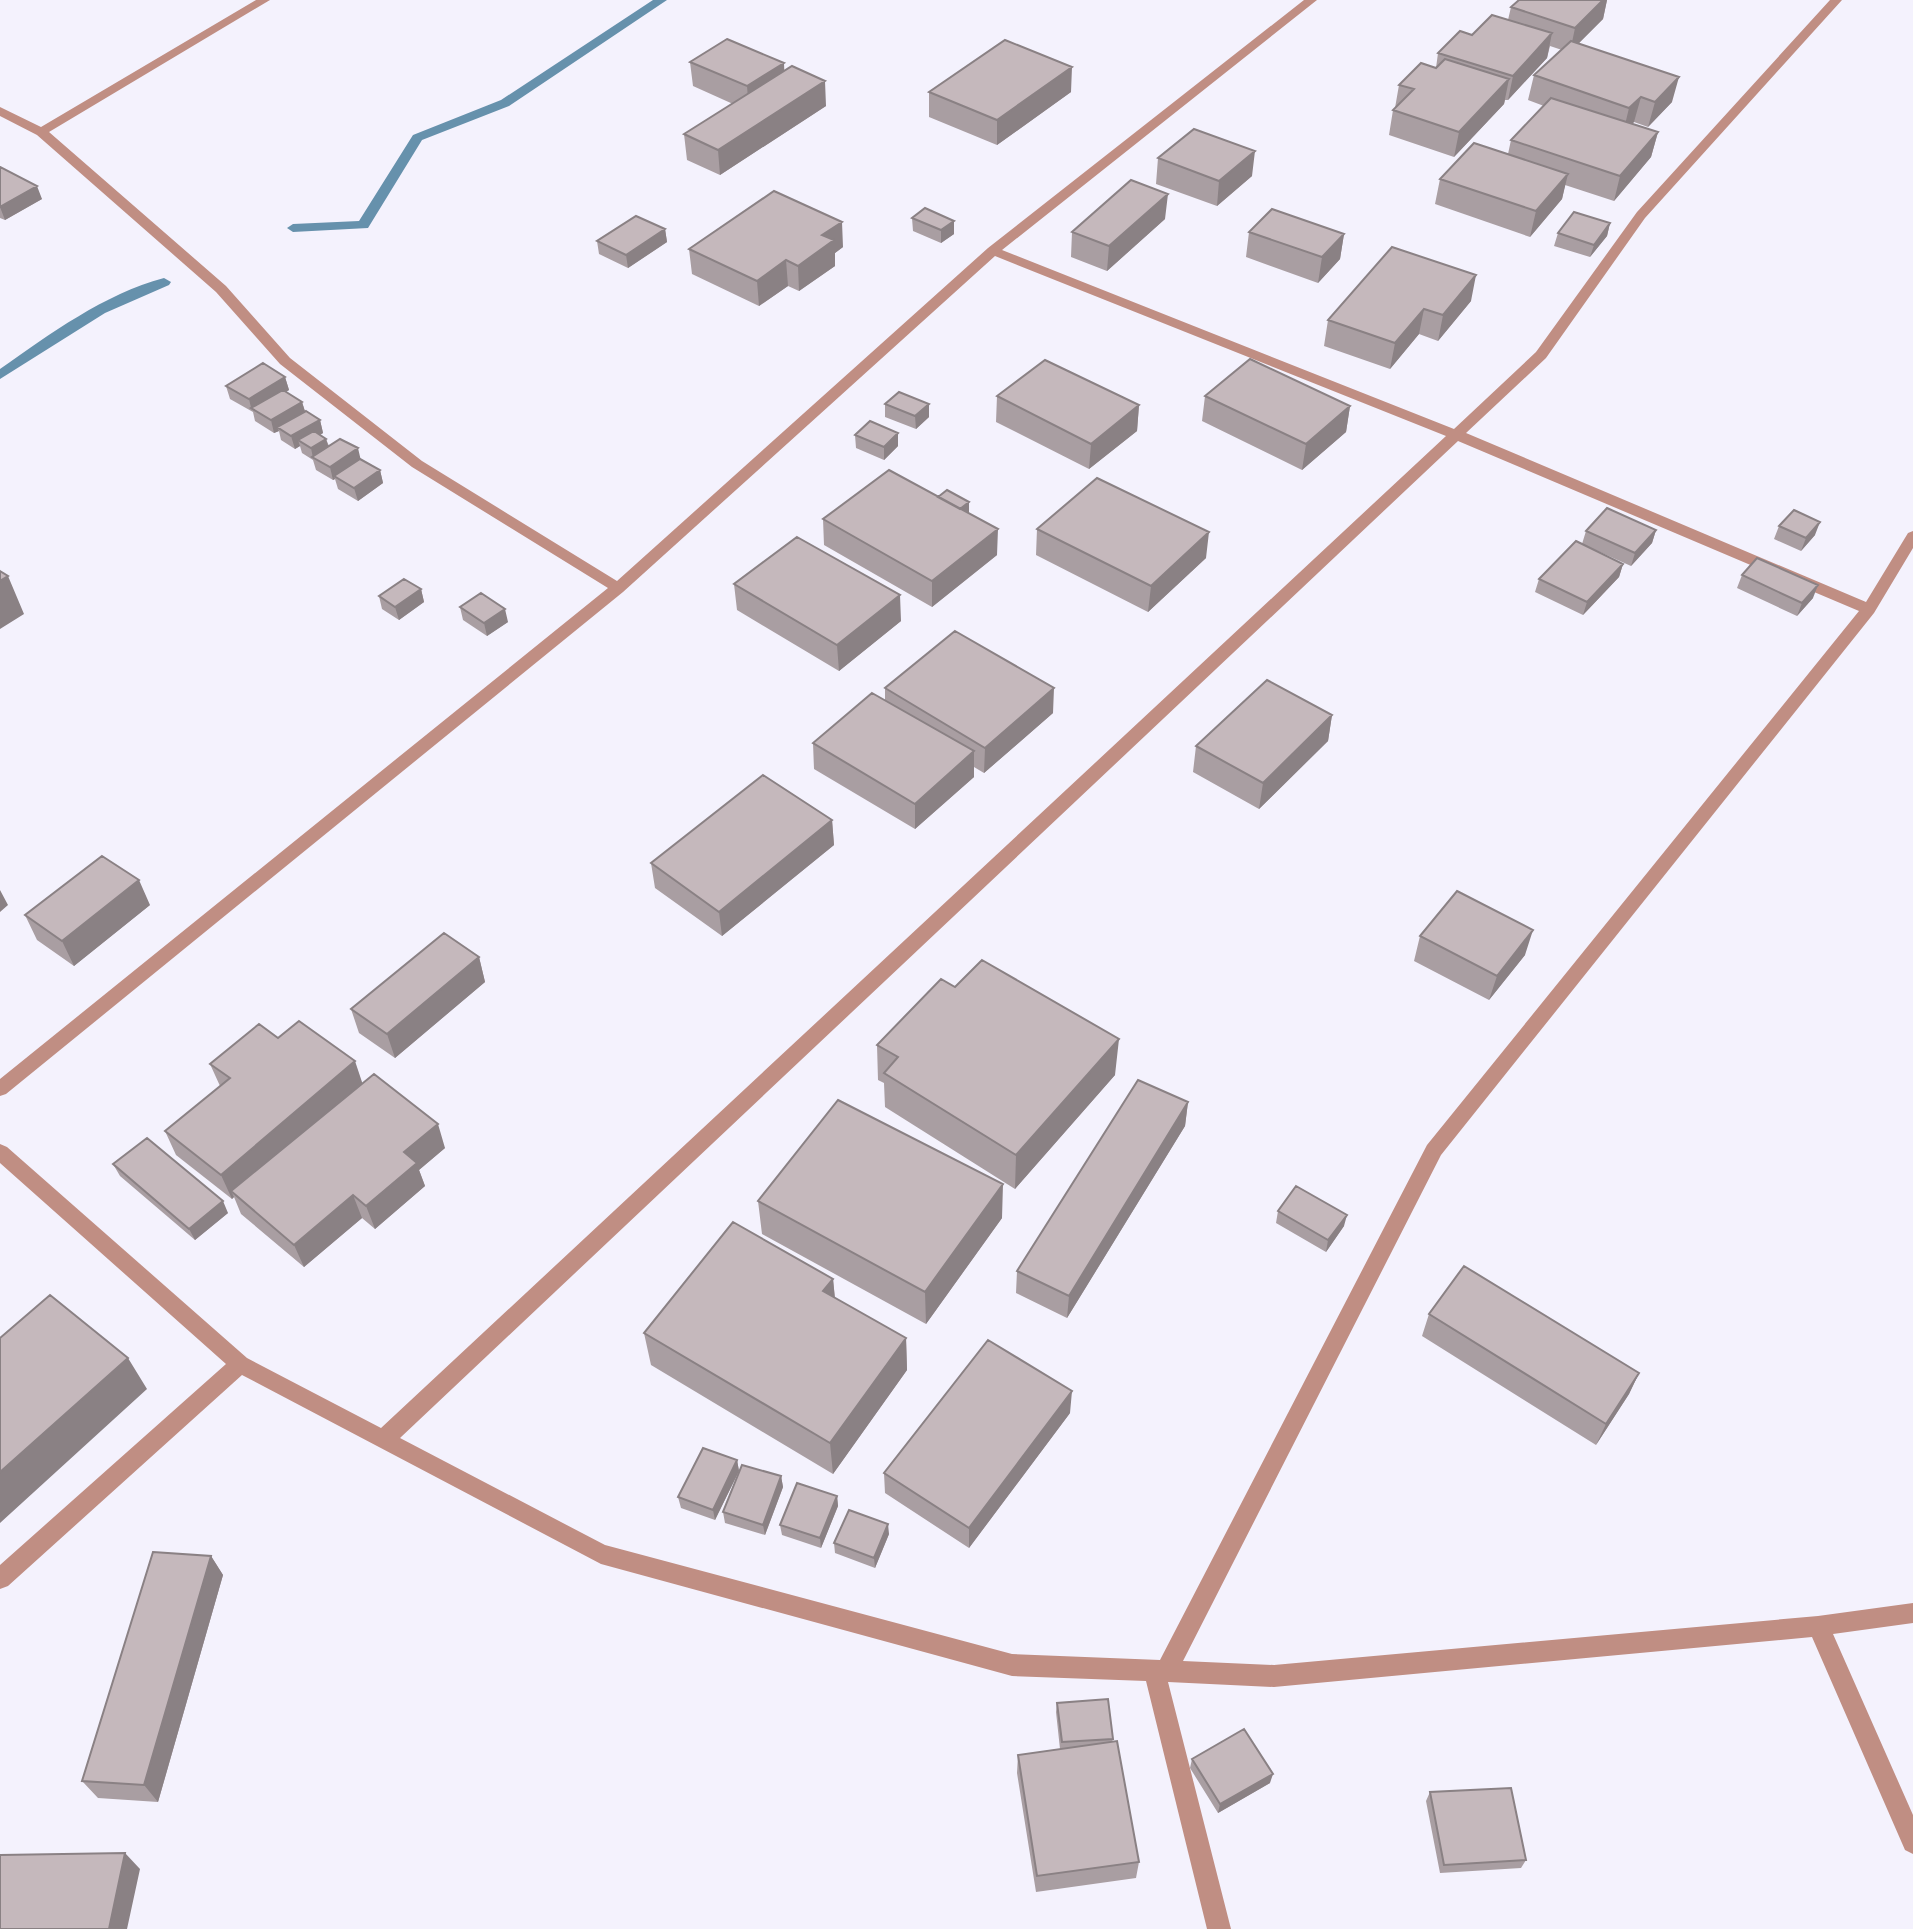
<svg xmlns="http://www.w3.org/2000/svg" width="1913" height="1929" font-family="Inter,sans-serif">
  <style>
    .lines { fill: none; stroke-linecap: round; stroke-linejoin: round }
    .stream { fill: #6691ac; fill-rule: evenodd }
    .minor { fill: #c08e83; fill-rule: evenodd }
    .wall { fill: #a99ea2 }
    .shaded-wall { fill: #8a8184 }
    .building { fill: #c5b8bc; stroke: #8a8184; stroke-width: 2 }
  </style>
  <rect width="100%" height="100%" fill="#f4f2fd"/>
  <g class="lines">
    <path class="stream" d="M653,0H667L509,106L422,140L368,228L293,232L287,228L293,224L359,221L413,135L501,100Z
      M164,278L171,282L169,285L105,313L0,379V369C50,334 104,294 164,278Z"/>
    <path class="minor" d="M256,0H270L49,132L226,286L290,358L422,461L617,581L988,248L1304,0H1317L1002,250L1454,429L1536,352L1637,212L1830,0H1842L1645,218L1546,358L1466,433L1866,602L1908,533L1913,531V548L1874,613L1441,1155L1183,1661L1274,1665L1818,1616L1913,1603V1623L1833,1634L1913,1815V1854L1905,1850L1812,1637L1274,1687L1168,1682L1231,1929H1207L1146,1681L1012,1676L601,1564L242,1375L8,1586L0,1589V1565L226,1364L0,1163V1144L7,1147L247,1358L381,1428L1446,436L995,256L623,592L6,1094L0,1096V1079L608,588L412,467L280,364L216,292L37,135L0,116V107L41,127ZM1458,441L1859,611L1427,1145L1160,1660L1012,1654L605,1545L400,1438Z"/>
  </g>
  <path class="wall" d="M1519,0H1607L1603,19L1578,44L1672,102L1648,127L1634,122L1632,124L1658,132L1651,157L1614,201L1565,185L1562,199L1530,237L1435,204L1440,179L1508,154L1511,140L1544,106L1528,100L1534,75L1562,50L1550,46L1547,58L1508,100H1505L1504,104L1454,157L1389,135L1393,110L1395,108L1399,85L1436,68L1438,53L1508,20L1511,7Z
    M690,62L784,63V71L826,106L720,175L687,160L684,134L733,104L693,86Z
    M929,92H1071L997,145L929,117Z
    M1158,158L1252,176L1217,206L1156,184Z
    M0,167L42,199L5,220L0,218Z
    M912,218L954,234L941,243L913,231Z
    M1165,219L1107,271L1071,257L1072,232Z
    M1610,223L1607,236L1590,257L1554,246L1558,233Z
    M665,229L667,242L628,268L599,254L597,241Z
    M1249,232L1344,234L1340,259L1318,283L1246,257Z
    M843,247L835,253V266L799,291L788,286L759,306L692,274L689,249Z
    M1471,301L1438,341L1419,334L1390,369L1324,346L1328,320Z
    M285,377L289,390L286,392L302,402L305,411L320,420L323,433L320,435L326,439L329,446L361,459L380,470L383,483L358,501L338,489L335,479L333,480L316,470L313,460L302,453L300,446L295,449L281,440L279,431L274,433L255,421L253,412L230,399L226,386Z
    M997,396L1139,405L1137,431L1089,469L996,422Z
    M1205,396L1350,406L1346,432L1302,470L1202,421Z
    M885,404L929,417L916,429L885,417Z
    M855,435L898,446L884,460L856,448Z
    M823,519L997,555L932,607L824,545Z
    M1779,526L1815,535L1801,551L1774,539Z
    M1037,529L1206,558L1148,612L1036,555Z
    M1656,530L1652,543L1631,566L1582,544L1586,531Z
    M1623,564L1619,577L1583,615L1535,592L1539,579Z
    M1742,575L1813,598L1797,616L1737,588Z
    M734,584L901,621L839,671L737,610Z
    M421,589L424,602L399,620L382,609L379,596Z
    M460,607L508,622L487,636L463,620Z
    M885,688L1053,713L984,773L974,767V777L915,829L814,769L813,743L885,701Z
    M1332,715L1328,741L1259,809L1193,772L1196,746Z
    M832,820L834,845L722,936L655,888L651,863Z
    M150,905L74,966L37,940L25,915Z
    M1420,936L1525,955L1489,1000L1414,961Z
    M479,957L485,982L395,1058L359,1033L351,1009Z
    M955,987L1115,1075L1015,1189L885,1107L884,1083L878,1080L877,1045Z
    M278,1038L362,1084L445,1148L419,1170L425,1186L375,1229L362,1218L304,1267L241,1214L234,1197L232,1199L176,1155L165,1131L220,1086L210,1064Z
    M1188,1102L1185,1126L1067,1318L1016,1293L1017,1271Z
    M113,1164L228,1213L195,1240L120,1176Z
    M758,1201L1002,1218L926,1324L762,1234Z
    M1278,1211L1344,1226L1326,1252L1276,1223Z
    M833,1279L835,1298L906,1338L907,1370L833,1474L651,1365L644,1333Z
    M1429,1314L1639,1373L1629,1394L1596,1445L1422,1336Z
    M1070,1413L969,1548L885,1493L884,1473Z
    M737,1460L739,1471L715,1520L681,1508L678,1497Z
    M781,1476L783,1487L765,1535L725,1523L723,1512Z
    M837,1496L838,1506L821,1548L782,1535L780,1525Z
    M889,1534L875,1568L835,1553L834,1543Z
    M211,1556L223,1575L158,1802L98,1798L82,1781Z
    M1057,1703L1113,1739L1112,1742L1139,1862L1136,1878L1036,1892L1017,1773L1018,1755L1060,1749L1056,1712Z
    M1192,1759L1270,1783L1218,1813L1190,1768Z
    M1430,1792L1526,1860L1521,1868L1440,1873L1426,1801Z"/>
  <path class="shaded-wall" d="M1603,0H1607L1603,19L1570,52L1575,28Z
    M1552,33L1547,58L1508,100L1513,76Z
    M784,63L785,88L749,111L747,86Z
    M1072,67L1071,92L997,145V120Z
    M1679,77L1672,102L1648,127L1655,102Z
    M1509,79L1504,104L1454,157L1459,132Z
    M825,81L826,106L720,175L718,150Z
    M1641,97L1634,122L1623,133L1629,108Z
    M1658,132L1651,157L1614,201L1620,176Z
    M1255,151L1252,176L1217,206L1219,181Z
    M1568,174L1562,199L1530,237L1536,211Z
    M37,186L42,199L5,220L0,207Z
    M1168,194L1165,219L1107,271L1109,246Z
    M954,221V234L941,243V230Z
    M842,222L843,247L835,253V266L799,291L798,266L822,235Z
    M1610,223L1607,236L1590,257L1594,245Z
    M665,229L667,242L628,268L626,255Z
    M1344,234L1340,259L1318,283L1322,257Z
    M786,260L788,286L759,306L757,281Z
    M1476,275L1471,301L1438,341L1443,315Z
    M1424,309L1419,334L1390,369L1395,343Z
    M285,377L289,390L255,410L251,408L252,412L249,399Z
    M302,402L306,415L277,427L279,431L274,433L271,420Z
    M929,404V417L916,429L915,416Z
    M1139,405L1137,431L1089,469L1091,444Z
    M1350,406L1346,432L1302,470L1306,444Z
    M320,420L323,433L304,444L298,440L300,446L295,449L291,436Z
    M898,433V446L884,460V447Z
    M326,439L330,452L313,458L311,448Z
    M358,448L361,461L334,476L335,479L333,480L330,467Z
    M380,470L383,483L358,501L354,488Z
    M969,502V515L956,511Z
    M1820,522L1815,535L1801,551L1806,538Z
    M998,529L997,555L932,607V581Z
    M1656,530L1652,543L1631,566L1635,553Z
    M1209,532L1206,558L1148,612L1151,586Z
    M1623,564L1619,577L1583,615L1587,602Z
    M8,576L24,614L0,629V581Z
    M1818,585L1813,598L1797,616L1802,603Z
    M421,589L424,602L399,620L395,607Z
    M900,595L901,621L839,671L837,645Z
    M505,609L508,622L487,636L484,623Z
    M1054,688L1053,713L984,773L985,748Z
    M1332,715L1328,741L1259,809L1263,783Z
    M974,751V777L915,829V804Z
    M832,820L834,845L722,936L719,912Z
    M139,880L150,905L74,966L62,941Z
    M0,890L8,905L0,912Z
    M1533,930L1525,955L1489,1000L1497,976Z
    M479,957L485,982L395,1058L387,1034Z
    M1119,1039L1115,1075L1015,1189L1016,1155Z
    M355,1061L363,1085L231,1191L234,1197L232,1199L221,1175Z
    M1188,1102L1185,1126L1067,1318L1069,1296Z
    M438,1124L445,1148L419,1170L425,1186L375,1229L366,1206L404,1152Z
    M1003,1184L1002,1218L926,1324L925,1292Z
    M353,1195L362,1218L304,1267L294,1245Z
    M223,1201L228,1213L195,1240L189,1229Z
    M1347,1215L1344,1226L1326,1252L1328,1240Z
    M833,1279L836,1311L823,1291Z
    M906,1338L907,1370L833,1474L830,1443Z
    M128,1358L147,1389L0,1523V1472Z
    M1639,1373L1629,1394L1596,1445L1606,1424Z
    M1072,1391L1070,1413L969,1548V1528Z
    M737,1460L739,1471L715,1520L713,1510Z
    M781,1476L783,1487L765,1535L763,1525Z
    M837,1496L838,1506L821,1548L820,1538Z
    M888,1524L889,1534L875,1568L874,1558Z
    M211,1556L223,1575L158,1802L144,1785Z
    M1273,1774L1270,1783L1218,1813L1220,1804Z
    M125,1853L140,1869L127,1929H109Z"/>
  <path class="building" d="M1519,0H1603L1575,28L1511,7Z
    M1492,15L1552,33L1513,76L1438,53L1460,31L1472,35Z
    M727,39L784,63L747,86L690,62Z
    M1005,40L1072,67L997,120L929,92Z
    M1571,41L1679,77L1655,102L1641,97L1629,108L1534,75Z
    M1445,59L1509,79L1459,132L1393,110L1414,89L1399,85L1421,63L1436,68Z
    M792,66L825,81L718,150L684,134Z
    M1551,98L1658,132L1620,176L1511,140Z
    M1194,129L1255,151L1219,181L1158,158Z
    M1474,143L1568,174L1536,211L1440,179Z
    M0,167L37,186L0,207Z
    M1131,180L1168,194L1109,246L1072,232Z
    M774,191L842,222L822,235L834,240L798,266L786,260L757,281L689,249Z
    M925,208L954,221L941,230L912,218Z
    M1272,209L1344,234L1322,257L1249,232Z
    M1574,212L1610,223L1594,245L1558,233Z
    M636,216L665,229L626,255L597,241Z
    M1392,247L1476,275L1443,315L1424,309L1395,343L1328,320Z
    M1250,359L1350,406L1306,444L1205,396Z
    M1045,360L1139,405L1091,444L997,396Z
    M263,363L285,377L249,399L226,386Z
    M283,390L302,402L271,420L251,408Z
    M899,392L929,404L915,416L885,404Z
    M306,411L320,420L291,436L277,427Z
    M870,421L898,433L884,447L855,435Z
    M314,431L326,439L311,448L298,440Z
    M340,439L358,448L330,467L312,457Z
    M360,459L380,470L354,488L334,476Z
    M889,470L998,529L932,581L823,519Z
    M1097,478L1209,532L1151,586L1037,529Z
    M947,490L969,502L960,509L938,497Z
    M1607,508L1656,530L1635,553L1586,531Z
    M1794,510L1820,522L1806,538L1779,526Z
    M797,537L900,595L837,645L734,584Z
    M1576,541L1623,564L1587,602L1539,579Z
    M1757,558L1818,585L1802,603L1742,575Z
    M0,571L8,576L0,581Z
    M404,579L421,589L395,607L379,596Z
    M481,593L505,609L484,623L460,607Z
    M955,631L1054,688L985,748L885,688Z
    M1267,680L1332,715L1263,783L1196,746Z
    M872,693L974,751L915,804L813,743Z
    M763,775L832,820L719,912L651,863Z
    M102,856L139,880L62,941L25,915Z
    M1457,891L1533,930L1497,976L1420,936Z
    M444,933L479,957L387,1034L351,1009Z
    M982,960L1119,1039L1016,1155L884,1073L898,1057L877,1045L941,979L955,987Z
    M299,1021L355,1061L221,1175L165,1131L230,1078L210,1064L259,1024L278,1038Z
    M374,1074L438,1124L404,1152L417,1163L366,1206L353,1195L294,1245L231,1191Z
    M1138,1080L1188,1102L1069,1296L1017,1271Z
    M838,1100L1003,1184L925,1292L758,1201Z
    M147,1138L223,1201L189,1229L113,1164Z
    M1296,1186L1347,1215L1328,1240L1278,1211Z
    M733,1222L833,1279L823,1291L906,1338L830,1443L644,1333Z
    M1464,1266L1639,1373L1606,1424L1429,1314Z
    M50,1295L128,1358L0,1472V1338Z
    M988,1340L1072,1391L969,1528L884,1473Z
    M703,1448L737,1460L713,1510L678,1497Z
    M742,1465L781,1476L763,1525L723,1512Z
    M797,1483L837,1496L820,1538L780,1525Z
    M849,1510L888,1524L874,1558L834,1543Z
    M153,1552L211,1556L144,1785L82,1781Z
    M1108,1699L1113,1739L1062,1742L1057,1703Z
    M1244,1729L1273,1774L1220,1804L1192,1759Z
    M1117,1741L1139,1862L1037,1876L1018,1755Z
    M1511,1788L1526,1860L1444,1865L1430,1792Z
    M125,1853L109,1929H0V1855Z"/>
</svg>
